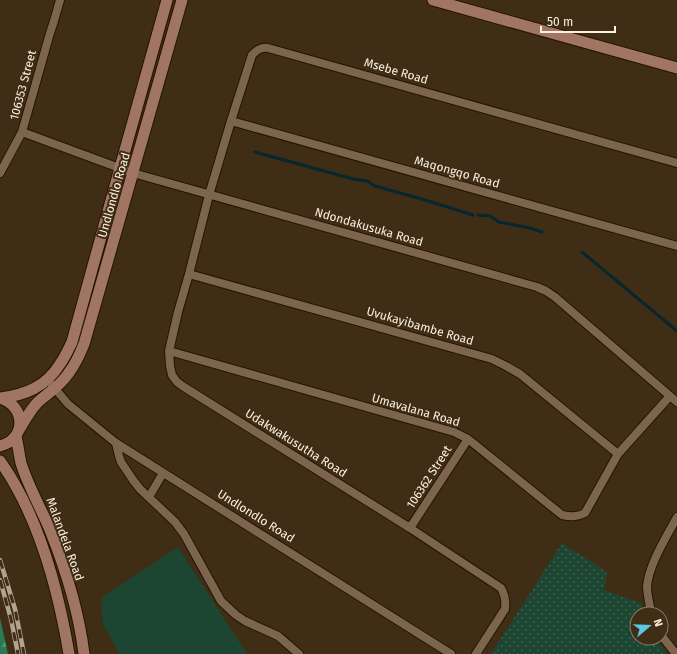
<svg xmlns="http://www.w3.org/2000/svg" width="677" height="654" font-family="'Fira Sans',sans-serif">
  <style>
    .grass { fill: url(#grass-dots) }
    .forest { fill: url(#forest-firs) }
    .park { fill: #1c4631 }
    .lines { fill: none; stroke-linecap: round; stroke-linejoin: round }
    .stream { stroke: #07262f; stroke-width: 3 }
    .street-casing { stroke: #261400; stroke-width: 10 }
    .secondary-casing { stroke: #261400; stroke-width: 13 }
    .street { stroke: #7b654c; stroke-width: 8 }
    .secondary { stroke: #a17564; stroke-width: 11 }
    .rail-casing { stroke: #b2a391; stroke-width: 4.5 }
    .rail { stroke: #402d15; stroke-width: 3; stroke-dasharray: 9; stroke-linecap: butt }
    .labels { text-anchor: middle; stroke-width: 4; stroke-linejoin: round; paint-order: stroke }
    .street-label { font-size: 12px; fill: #fdf0e2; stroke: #402d15 }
  </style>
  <defs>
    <pattern id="grass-dots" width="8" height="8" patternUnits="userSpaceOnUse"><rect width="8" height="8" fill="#1c4631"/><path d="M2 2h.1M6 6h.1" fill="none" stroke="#3e614f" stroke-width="1.8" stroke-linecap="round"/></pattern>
    <pattern id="forest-firs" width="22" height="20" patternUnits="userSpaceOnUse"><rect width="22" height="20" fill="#2a7953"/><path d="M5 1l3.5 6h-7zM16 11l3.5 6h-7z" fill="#549374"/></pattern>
  </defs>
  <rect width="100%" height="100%" fill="#402d15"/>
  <path class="grass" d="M562,543L607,572L604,590L641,603L644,614H637V638H655L667,654H491Z"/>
  <path class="forest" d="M0,618L8,654H0Z"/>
  <path class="park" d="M178,547L247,654H120L103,625L101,598Z"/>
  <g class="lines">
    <path class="stream" d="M255,152L353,179L367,181L375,186L425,200L473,215
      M478,215L490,216L499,222L530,228L542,232
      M582,252L677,331"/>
    <defs>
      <path id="street" d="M231,121L677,246
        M22,132L133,173L537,287L546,291L555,297L677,402
        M0,173L22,132L50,33L54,21L60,0
        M189,274L492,359L506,366L520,374L618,454
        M169,351L454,432L468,439L562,515C571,517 577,517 585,513L618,454L670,396
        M52,385L68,404L116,443L451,654
        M116,443L119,456L121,462L133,480L140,489L175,522L184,534L221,601L236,615L245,621L278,636L299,654
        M149,497L163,473
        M410,528L468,439
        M651,614C650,605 647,595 647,586C649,564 667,536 677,517
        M661,635L676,654
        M476,654L505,609C506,601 505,595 501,588L410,528L184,387L177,382L172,375L170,366L169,351L178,312L189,274L209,195L231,121L252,55C257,50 261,47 268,48L677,163"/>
      <path id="secondary" d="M433,0L677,68
        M0,398C25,395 46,387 60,364C65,357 68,350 72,342L120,168L167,0
        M0,398C26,406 27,439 0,446
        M19,430C25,420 30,410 38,402C48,393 60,386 68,374C75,365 80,354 84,344L182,0
        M16,436C18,445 19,454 21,463C28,486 41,508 50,530C66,570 79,612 84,654
        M0,461C39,516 58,588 69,654"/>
    </defs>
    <use href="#street" class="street-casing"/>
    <use href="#secondary" class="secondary-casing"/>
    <use href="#street" class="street"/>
    <use href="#secondary" class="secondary"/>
    <defs>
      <path id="rail" d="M0,560L15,609L24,654
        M0,580L11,619L18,654"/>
    </defs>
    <use href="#rail" class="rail-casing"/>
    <use href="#rail" class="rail"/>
  </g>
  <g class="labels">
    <g class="street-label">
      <text transform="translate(396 71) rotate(16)" y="4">Msebe Road</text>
      <text transform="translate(23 85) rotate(-75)" y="4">106353 Street</text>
      <text transform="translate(457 172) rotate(16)" y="4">Maqongqo Road</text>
      <text transform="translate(114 195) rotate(-74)" y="4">Undlondlo Road</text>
      <text transform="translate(369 227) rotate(16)" y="4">Ndondakusuka Road</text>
      <text transform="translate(420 326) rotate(16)" y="4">Uvukayibambe Road</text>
      <text transform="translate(416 410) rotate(16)" y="4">Umavalana Road</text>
      <text transform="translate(296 443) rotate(32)" y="4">Udakwakusutha Road</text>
      <text transform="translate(429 477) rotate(-57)" y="4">106362 Street</text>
      <text transform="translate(256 516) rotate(32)" y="4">Undlondlo Road</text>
      <text transform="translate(65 539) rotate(70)" y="4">Malandela Road</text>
    </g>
  </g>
  <g transform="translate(649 626) rotate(71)"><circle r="19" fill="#402d15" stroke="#8c7b67"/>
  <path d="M0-3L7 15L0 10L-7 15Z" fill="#59c8e4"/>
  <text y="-6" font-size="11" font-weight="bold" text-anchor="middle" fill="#fdf0e2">N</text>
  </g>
  <path d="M541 26v6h74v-6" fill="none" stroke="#fdf0e2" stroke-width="2"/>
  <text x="547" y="26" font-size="12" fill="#fdf0e2" stroke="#402d15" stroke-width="3" paint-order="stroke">50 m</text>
</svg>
